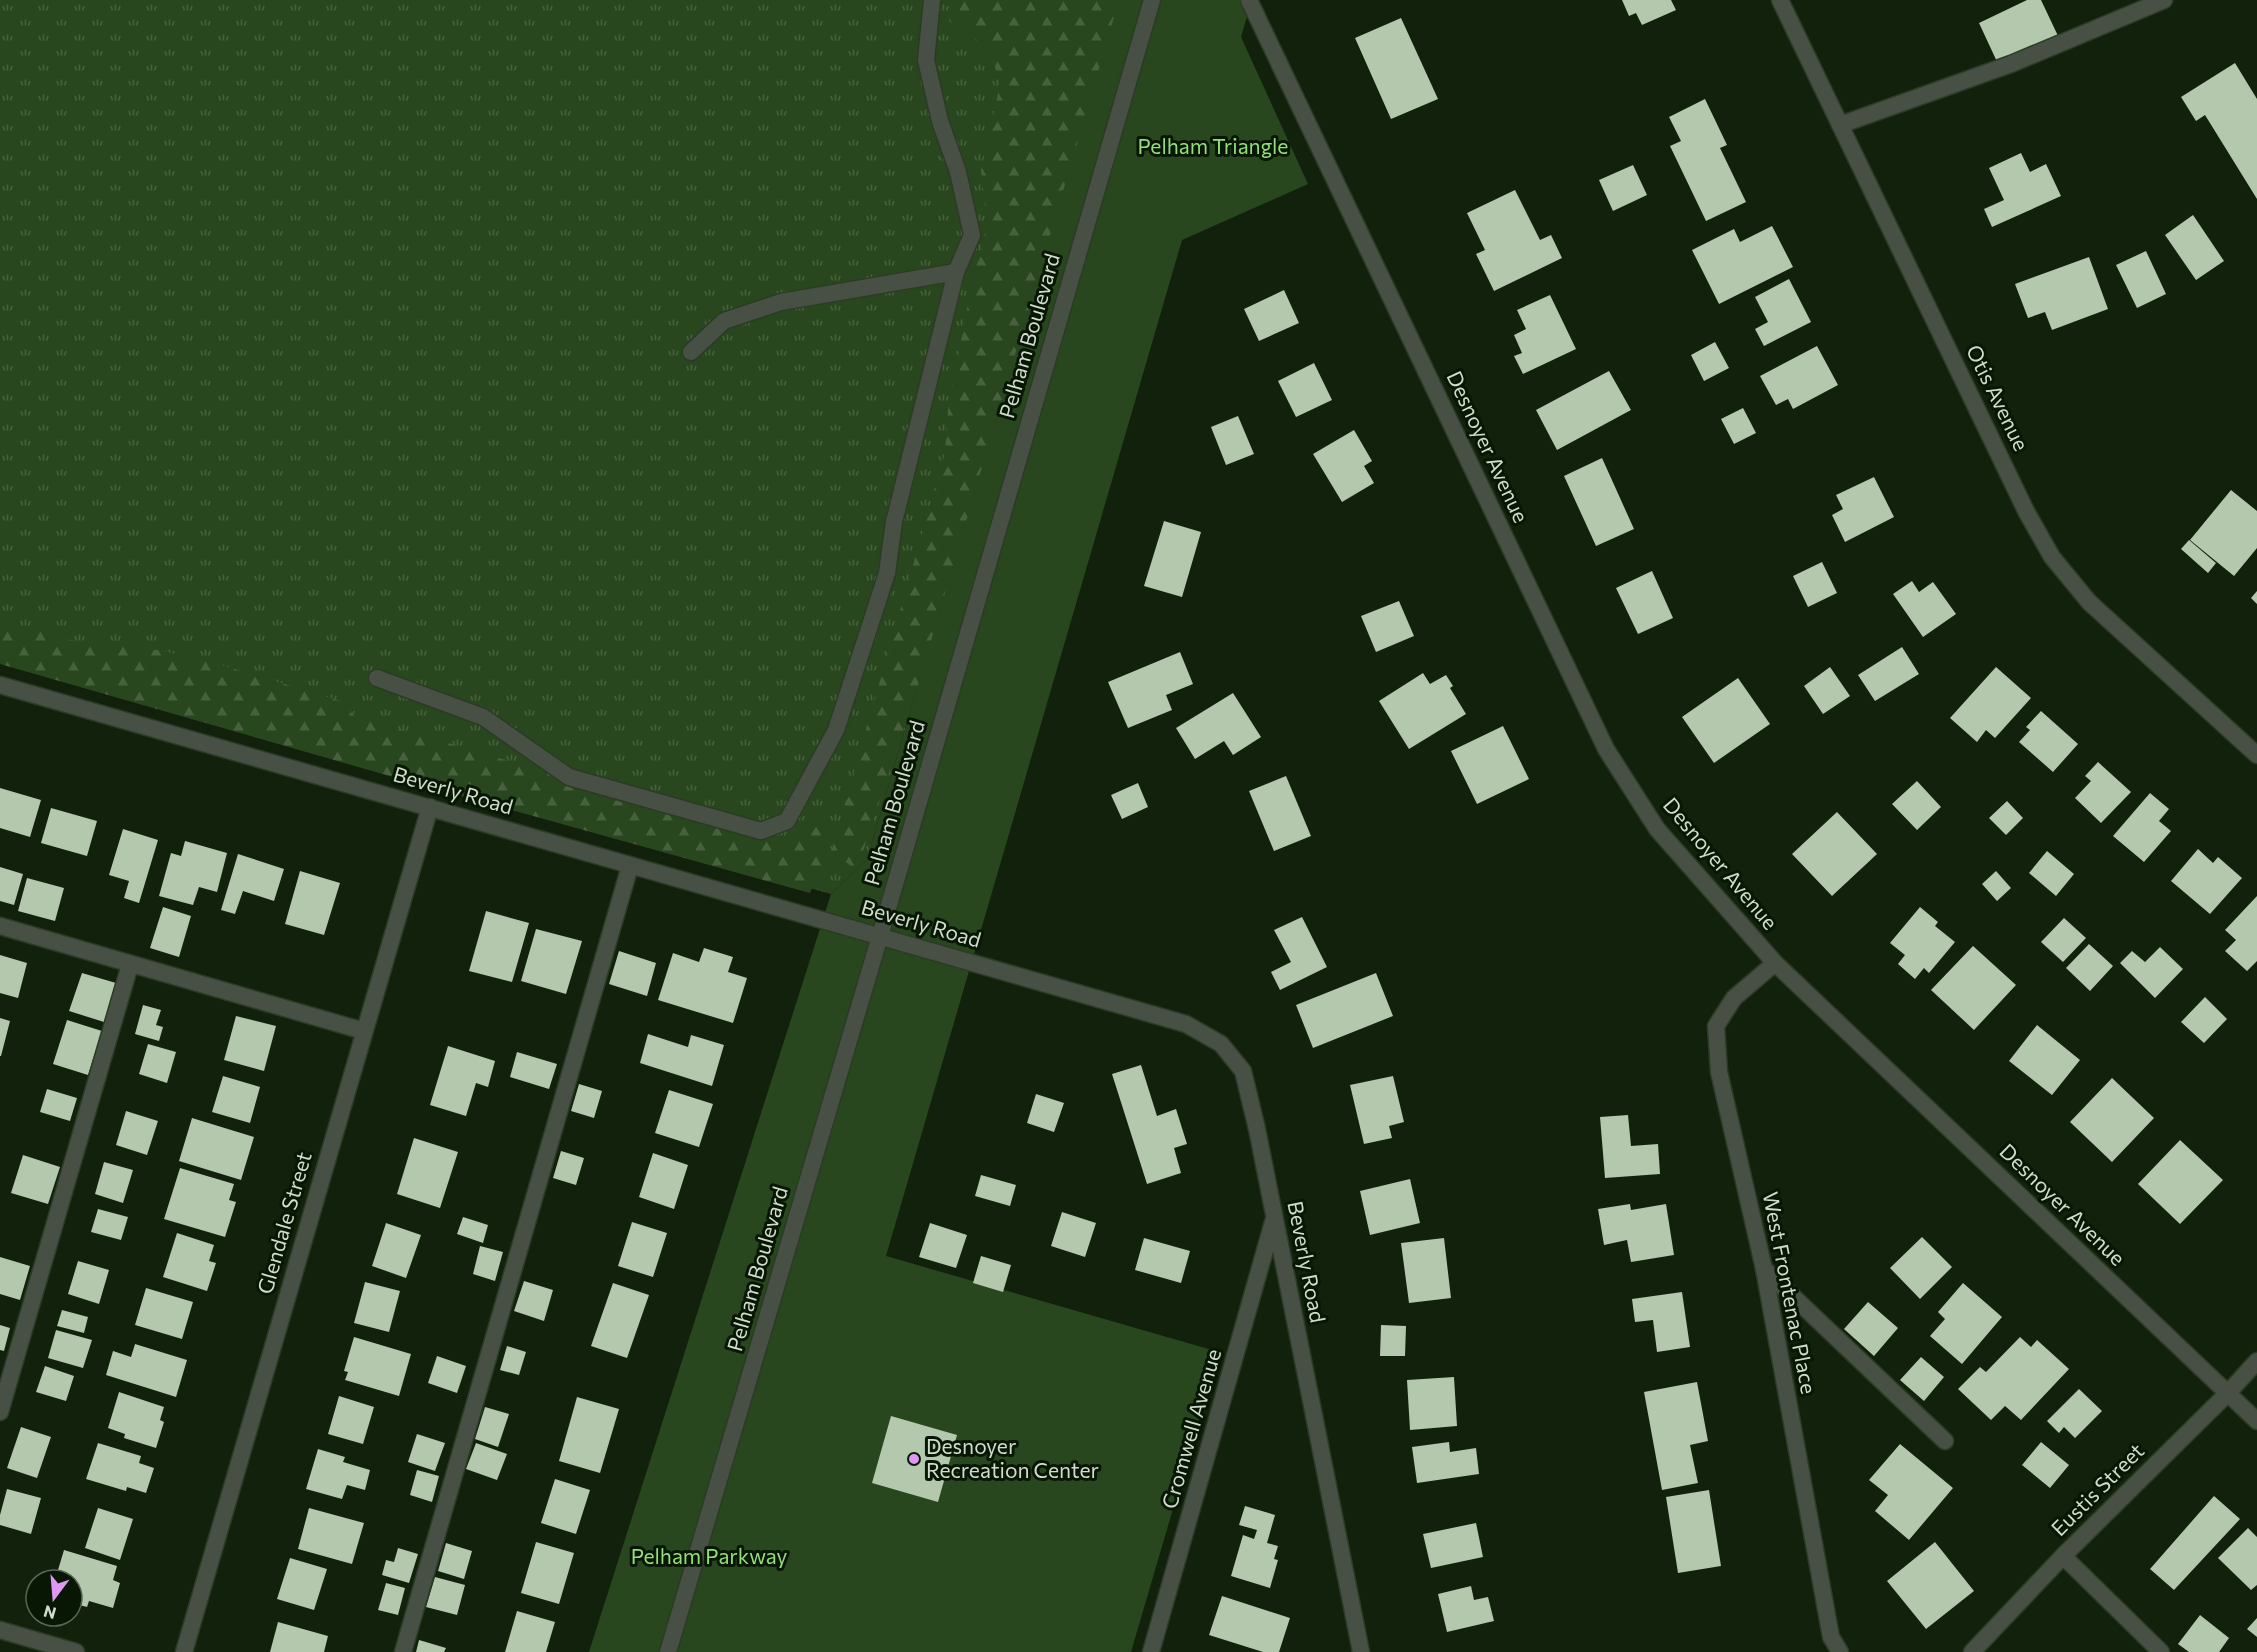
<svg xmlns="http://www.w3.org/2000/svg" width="2257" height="1652" font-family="Commissioner,sans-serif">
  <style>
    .grass { fill: url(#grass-tufts) }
    .forest { fill: url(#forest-firs) }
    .park { fill: #29471e }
    .building { fill: #b3c8ac }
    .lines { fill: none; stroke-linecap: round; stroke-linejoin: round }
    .service-casing { stroke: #2c3b26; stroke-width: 19 }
    .minor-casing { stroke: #2c3b26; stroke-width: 19 }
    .service { stroke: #485045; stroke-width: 16 }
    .minor { stroke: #485045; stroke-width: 16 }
    .poi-dot { fill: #de98f3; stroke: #081704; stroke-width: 2 }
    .labels { text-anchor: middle; stroke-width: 6; stroke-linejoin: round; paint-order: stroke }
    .park-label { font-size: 21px; fill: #94df7a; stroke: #081704 }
    .street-label { font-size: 21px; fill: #d1dcce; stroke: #081704 }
    .poi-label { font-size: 21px; fill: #d1dcce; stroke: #081704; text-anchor: start }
  </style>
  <defs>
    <pattern id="grass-tufts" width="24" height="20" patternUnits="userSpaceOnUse" patternTransform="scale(1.5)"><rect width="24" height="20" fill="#29471e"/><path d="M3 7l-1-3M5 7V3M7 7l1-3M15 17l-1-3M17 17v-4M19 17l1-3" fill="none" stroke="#47613e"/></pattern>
    <pattern id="forest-firs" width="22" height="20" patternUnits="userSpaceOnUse" patternTransform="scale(1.5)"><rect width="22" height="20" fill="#29471e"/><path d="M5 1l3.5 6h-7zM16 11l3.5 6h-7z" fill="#47613e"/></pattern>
  </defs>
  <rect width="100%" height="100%" fill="#11210b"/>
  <path class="grass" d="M0,0H1119L867,859L831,894L0,662Z"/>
  <path class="forest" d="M954,0H1122L960,561L857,869L831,853L945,453L948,409L972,283L987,225L981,170L1000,85L990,49L949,21Z
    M0,620L78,642H114L167,652L225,666L344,702L353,715L550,773L618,801L751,838L781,839L825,824L823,862L810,893L407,781L0,664Z"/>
  <path class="park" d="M1119,0H1252L1241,37L1308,184L1182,240L886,1256L1219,1352L1131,1652H589L831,894L867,859Z"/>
  <path class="building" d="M1622,0H1671L1676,10L1642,25L1636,13L1629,16Z
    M2027,0H2041L2059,38L1999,66L1979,23Z
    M1401,18L1438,99L1391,119L1355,38Z
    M2235,63L2257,99V199L2205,115L2196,121L2181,97Z
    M1705,99L1727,145L1720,148L1746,202L1706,221L1670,146L1681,141L1669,117Z
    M2021,153L2030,172L2046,164L2061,196L1992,227L1984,209L2004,200L1989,168Z
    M1633,165L1647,195L1613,211L1599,180Z
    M1515,190L1540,240L1551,235L1562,258L1494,291L1476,254L1485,250L1467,213Z
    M2193,215L2224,261L2196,280L2165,235Z
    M1772,226L1793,267L1719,304L1692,250L1734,229L1740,242Z
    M2146,251L2166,294L2137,308L2116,265Z
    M2089,257L2108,309L2052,330L2045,312L2028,318L2015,284Z
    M1789,279L1811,322L1764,346L1755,329L1768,322L1755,297Z
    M1284,290L1299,323L1259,341L1244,309Z
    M1550,295L1576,349L1523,374L1514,356L1522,353L1514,335L1526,329L1517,310Z
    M1715,342L1729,368L1704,381L1691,355Z
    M1817,346L1838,385L1793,409L1788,399L1776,405L1760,376Z
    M1314,363L1332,400L1296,417L1278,381Z
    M1609,371L1631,410L1557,450L1536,410Z
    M1743,408L1756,433L1734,444L1721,419Z
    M1238,416L1254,454L1226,465L1211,427Z
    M1354,430L1372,461L1364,466L1374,483L1342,502L1313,454Z
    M1602,458L1634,529L1596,546L1564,476Z
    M1874,477L1894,517L1845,542L1832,515L1843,509L1836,495Z
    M2231,490L2257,511V548L2234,576L2190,540Z
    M1164,521L1201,532L1182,597L1144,586Z
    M2189,540L2216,563L2208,573L2181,549Z
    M1822,562L1837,593L1808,607L1793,576Z
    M1652,571L1673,618L1638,634L1616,588Z
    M1912,581L1919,592L1933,582L1956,614L1923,637L1893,594Z
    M2257,591V604L2251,598Z
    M1399,601L1414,636L1376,652L1361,616Z
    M1902,647L1919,674L1875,701L1858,675Z
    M1180,652L1193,684L1166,695L1172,710L1128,728L1108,682Z
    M1830,667L1850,696L1823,714L1804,686Z
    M1996,667L2031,698L1995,738L1986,730L1977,742L1950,718Z
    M1423,673L1430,684L1446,675L1453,686L1450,688L1466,714L1409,749L1379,701Z
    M1738,678L1770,724L1714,763L1682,717Z
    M1233,693L1261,737L1233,755L1224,741L1195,759L1176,728Z
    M2041,711L2078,744L2053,772L2019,742L2030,730L2026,727Z
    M1503,726L1529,779L1477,804L1451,751Z
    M2098,762L2131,792L2101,823L2075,798L2091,781L2085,776Z
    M1286,776L1311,836L1274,851L1249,791Z
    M1917,781L1941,807L1917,830L1892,804Z
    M1138,783L1148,807L1122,819L1111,795Z
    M0,788L41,800L30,837L0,828Z
    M2150,793L2169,809L2159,821L2171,831L2144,862L2113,836Z
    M2007,801L2023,818L2006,835L1989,818Z
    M51,808L97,821L87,856L41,843Z
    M1837,812L1877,854L1832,896L1792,854Z
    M123,829L158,840L139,903L124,898L129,881L109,875Z
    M185,841L227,853L217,892L199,887L193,905L159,896L171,853L181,856Z
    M2198,849L2213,863L2218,857L2242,878L2210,914L2171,881Z
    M2047,851L2074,874L2056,896L2029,873Z
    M238,854L284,869L274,901L243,891L235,914L221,910Z
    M0,867L23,874L14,905L0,901Z
    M300,871L340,883L324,935L285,924Z
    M1996,871L2011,888L1997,901L1982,884Z
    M27,878L64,888L55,921L18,911Z
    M2257,896V961L2247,971L2225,951L2236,940L2225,930Z
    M163,907L191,916L179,957L150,948Z
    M1920,907L1938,922L1935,926L1955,942L1929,973L1924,968L1915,979L1898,964L1905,955L1890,943Z
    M486,911L529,923L512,982L469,971Z
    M1302,917L1327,967L1280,990L1271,972L1291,962L1274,930Z
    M2064,918L2086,938L2063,962L2041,942Z
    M536,929L582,941L566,994L521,981Z
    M2089,944L2113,966L2090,991L2066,968Z
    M1973,946L2016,985L1974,1030L1931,990Z
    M2160,947L2183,969L2155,998L2120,963L2132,951L2145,962Z
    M704,948L733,957L728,972L747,978L733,1023L658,1000L673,953L699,962Z
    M619,951L656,963L647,996L609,984Z
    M0,955L27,963L18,998L0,993Z
    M82,973L116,983L104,1022L69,1011Z
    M1376,973L1393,1016L1313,1048L1296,1005Z
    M2205,997L2227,1019L2204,1043L2181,1022Z
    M143,1005L161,1010L156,1025L163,1027L159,1041L135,1034Z
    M236,1016L276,1026L264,1071L224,1060Z
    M0,1018L10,1021L1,1056H0Z
    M67,1020L102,1031L88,1075L53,1064Z
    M2037,1025L2080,1060L2052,1095L2009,1061Z
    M648,1034L688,1047L691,1035L724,1045L712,1086L640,1063Z
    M148,1044L176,1052L167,1083L139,1074Z
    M448,1046L495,1061L488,1087L476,1083L466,1116L430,1105Z
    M517,1052L557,1064L549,1089L510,1077Z
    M1141,1065L1157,1116L1176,1109L1187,1144L1174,1148L1181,1173L1147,1184L1112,1074Z
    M223,1076L260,1087L250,1123L212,1112Z
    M1393,1076L1404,1122L1389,1126L1392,1138L1364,1144L1350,1085Z
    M2112,1078L2154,1118L2112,1162L2070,1122Z
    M579,1084L602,1091L594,1118L571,1111Z
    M47,1089L77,1098L70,1121L40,1112Z
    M669,1090L713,1104L699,1147L655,1133Z
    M1036,1094L1064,1103L1054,1132L1027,1123Z
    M126,1111L158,1121L147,1155L116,1145Z
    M1628,1115L1631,1146L1658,1144L1660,1174L1605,1178L1600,1117Z
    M192,1118L254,1137L241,1180L179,1161Z
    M414,1138L458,1152L440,1208L397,1194Z
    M2180,1140L2223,1180L2180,1224L2138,1184Z
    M561,1151L584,1158L576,1185L553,1178Z
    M653,1153L688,1165L674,1209L639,1197Z
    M23,1155L60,1167L48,1204L11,1193Z
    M104,1162L133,1170L123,1203L95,1194Z
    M180,1168L234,1184L229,1200L236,1202L225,1237L164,1219Z
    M981,1175L1016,1185L1010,1206L975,1196Z
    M1410,1179L1420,1223L1370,1235L1360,1191Z
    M1630,1204L1631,1210L1666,1204L1674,1255L1631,1262L1627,1240L1604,1245L1598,1209Z
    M98,1209L128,1217L121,1240L91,1232Z
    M1062,1212L1096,1223L1085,1257L1051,1246Z
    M463,1217L488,1225L483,1243L457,1234Z
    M632,1222L667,1233L653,1277L618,1266Z
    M386,1223L421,1235L406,1278L372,1266Z
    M930,1223L967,1235L956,1268L919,1257Z
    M177,1233L214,1245L209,1261L216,1263L207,1291L163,1277Z
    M1922,1237L1952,1267L1920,1299L1890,1268Z
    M1144,1238L1190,1251L1181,1283L1135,1270Z
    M1444,1238L1451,1298L1409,1303L1401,1243Z
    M480,1246L503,1252L495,1281L473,1274Z
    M981,1256L1011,1265L1003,1292L973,1283Z
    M0,1257L30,1266L20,1300L0,1294Z
    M78,1261L109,1270L99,1304L68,1294Z
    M524,1281L553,1290L544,1321L514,1311Z
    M365,1282L400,1291L389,1332L354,1323Z
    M613,1283L649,1295L627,1358L591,1346Z
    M1963,1283L2002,1317L1962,1364L1930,1336L1945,1319L1938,1312Z
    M146,1288L193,1302L182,1339L135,1325Z
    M1682,1292L1690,1347L1657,1352L1653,1320L1635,1322L1632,1299Z
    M1868,1302L1898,1328L1874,1356L1844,1329Z
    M62,1310L88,1317L84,1333L57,1326Z
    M0,1325L10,1328L4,1351L0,1350Z
    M1381,1325L1406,1326L1405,1356H1380Z
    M56,1330L92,1340L83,1368L48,1358Z
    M354,1337L411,1354L399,1396L345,1380L348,1372L344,1371Z
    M2020,1337L2031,1347L2037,1340L2069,1369L2021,1420L2005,1406L1991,1420L1958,1389L1980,1367L1986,1372Z
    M135,1344L187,1360L176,1397L106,1375L113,1351L131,1357Z
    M507,1346L526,1352L519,1375L500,1370Z
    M437,1356L466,1366L457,1393L428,1383Z
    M1921,1357L1944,1377L1924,1401L1900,1380Z
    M45,1366L74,1376L66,1401L36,1392Z
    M1454,1377L1457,1426L1410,1430L1407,1380Z
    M1697,1382L1708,1441L1690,1445L1698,1483L1662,1490L1644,1392Z
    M2079,1389L2102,1411L2075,1438L2064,1427L2059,1433L2047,1421Z
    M119,1392L164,1407L160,1420L164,1422L156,1448L124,1438L125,1434L108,1428Z
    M339,1396L374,1407L363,1444L328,1434Z
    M577,1397L619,1409L600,1473L559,1461Z
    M485,1407L509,1414L498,1447L475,1439Z
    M891,1416L957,1435L938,1502L872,1483Z
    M21,1427L51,1437L37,1478L7,1468Z
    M417,1434L445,1443L435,1471L408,1462Z
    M1449,1442L1450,1452L1476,1448L1479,1474L1417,1483L1412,1447Z
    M2041,1442L2069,1465L2050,1488L2022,1465Z
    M98,1443L141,1456L139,1463L154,1468L146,1493L127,1487L126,1491L86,1479Z
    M476,1443L507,1454L497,1480L466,1469Z
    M1900,1444L1953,1488L1909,1540L1875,1511L1888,1495L1869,1480Z
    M318,1449L345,1457L343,1462L370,1470L365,1490L347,1485L342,1499L306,1489Z
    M417,1470L439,1476L432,1502L410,1495Z
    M555,1479L590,1490L576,1534L541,1523Z
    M7,1489L41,1498L31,1534L0,1525V1515Z
    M1709,1490L1721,1566L1678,1573L1666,1497Z
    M2214,1496L2240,1519L2174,1590L2150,1569Z
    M1245,1506L1275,1515L1267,1543L1278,1546L1274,1559L1278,1560L1270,1588L1231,1576L1243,1535L1254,1539L1257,1530L1239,1525Z
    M98,1508L133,1519L120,1560L85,1548Z
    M309,1508L364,1523L352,1564L298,1549Z
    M1476,1523L1483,1557L1431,1568L1423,1534Z
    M2248,1528L2257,1537V1585L2251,1590L2218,1558Z
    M536,1542L574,1553L559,1604L521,1593Z
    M1935,1542L1974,1591L1926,1629L1887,1581Z
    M446,1543L472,1551L464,1579L438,1571Z
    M398,1548L418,1554L409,1583L382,1575L386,1560L394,1562Z
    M64,1550L117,1566L113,1580L120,1583L113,1608L89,1601L87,1607L72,1603V1580H55Z
    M290,1558L327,1569L314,1610L277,1599Z
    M435,1577L465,1585L457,1615L426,1607Z
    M386,1583L405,1588L398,1615L378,1610Z
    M1471,1586L1474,1600L1488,1597L1494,1621L1447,1632L1438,1594Z
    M1222,1596L1290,1618L1279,1652H1263L1209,1635Z
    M517,1611L555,1622L546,1652H505Z
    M2200,1615L2229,1638L2219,1652H2189L2178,1644Z
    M2257,1618V1637L2247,1629Z
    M278,1622L328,1636L324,1652H270Z
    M419,1640L446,1648L444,1652H416Z"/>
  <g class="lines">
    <defs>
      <path id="service" d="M1840,125L2011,64L2164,0
        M691,352L724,321L781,302L956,272
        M377,678L483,717L569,777L761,831L787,821L836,730L887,573L894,522L956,272L972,235L958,172L940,121L926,60L932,0
        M0,926L364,1031
        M1764,1269L1945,1441
        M0,1412L130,965
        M2063,1556L2161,1652
        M403,1652L630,866"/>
      <path id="minor" d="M1249,0L1606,749L1657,829L1775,963L2257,1421
        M1780,0L2026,511L2052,557L2089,602L2257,755
        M0,685L1186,1024L1221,1044L1243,1071L1257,1129L1361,1652
        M1775,963L1734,998L1716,1026L1719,1072L1764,1269L1831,1637L1840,1652
        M0,1630L76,1652
        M184,1652L430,807
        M668,1652L880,936L1152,0
        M1151,1652L1273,1222
        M1972,1652L2063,1556L2228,1393L2257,1361"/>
    </defs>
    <use href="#service" class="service-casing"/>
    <use href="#minor" class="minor-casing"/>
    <use href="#service" class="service"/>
    <use href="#minor" class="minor"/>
  </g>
  <circle class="poi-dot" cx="914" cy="1459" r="6"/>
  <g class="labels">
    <g class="park-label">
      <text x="1213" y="154">Pelham Triangle</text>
      <text x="709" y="1564">Pelham Parkway</text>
    </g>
    <g class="street-label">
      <text transform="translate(1030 336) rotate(-74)" y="7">Pelham Boulevard</text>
      <text transform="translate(1997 398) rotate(64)" y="7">Otis Avenue</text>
      <text transform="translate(1487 447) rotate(65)" y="7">Desnoyer Avenue</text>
      <text transform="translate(453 791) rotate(16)" y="7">Beverly Road</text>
      <text transform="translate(895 803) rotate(-74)" y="7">Pelham Boulevard</text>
      <text transform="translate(1720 864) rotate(50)" y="7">Desnoyer Avenue</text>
      <text transform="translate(921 924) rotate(16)" y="7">Beverly Road</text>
      <text transform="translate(2062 1205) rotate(44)" y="7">Desnoyer Avenue</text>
      <text transform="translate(285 1223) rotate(-74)" y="7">Glendale Street</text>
      <text transform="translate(1306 1262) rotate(79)" y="7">Beverly Road</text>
      <text transform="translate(758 1269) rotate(-74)" y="7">Pelham Boulevard</text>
      <text transform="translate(1789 1293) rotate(79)" y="7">West Frontenac Place</text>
      <text transform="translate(1192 1429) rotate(-74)" y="7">Cromwell Avenue</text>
      <text transform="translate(2098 1490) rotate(-45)" y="7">Eustis Street</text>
    </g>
    <g class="poi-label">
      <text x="926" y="1454">Desnoyer<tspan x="926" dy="24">Recreation Center</tspan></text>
    </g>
  </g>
  <g transform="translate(54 1598) rotate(196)"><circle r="28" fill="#081704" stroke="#586655" stroke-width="1.5"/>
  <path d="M0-4.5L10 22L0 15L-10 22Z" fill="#de98f3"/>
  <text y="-9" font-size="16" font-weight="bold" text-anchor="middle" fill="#d1dcce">N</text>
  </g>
</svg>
